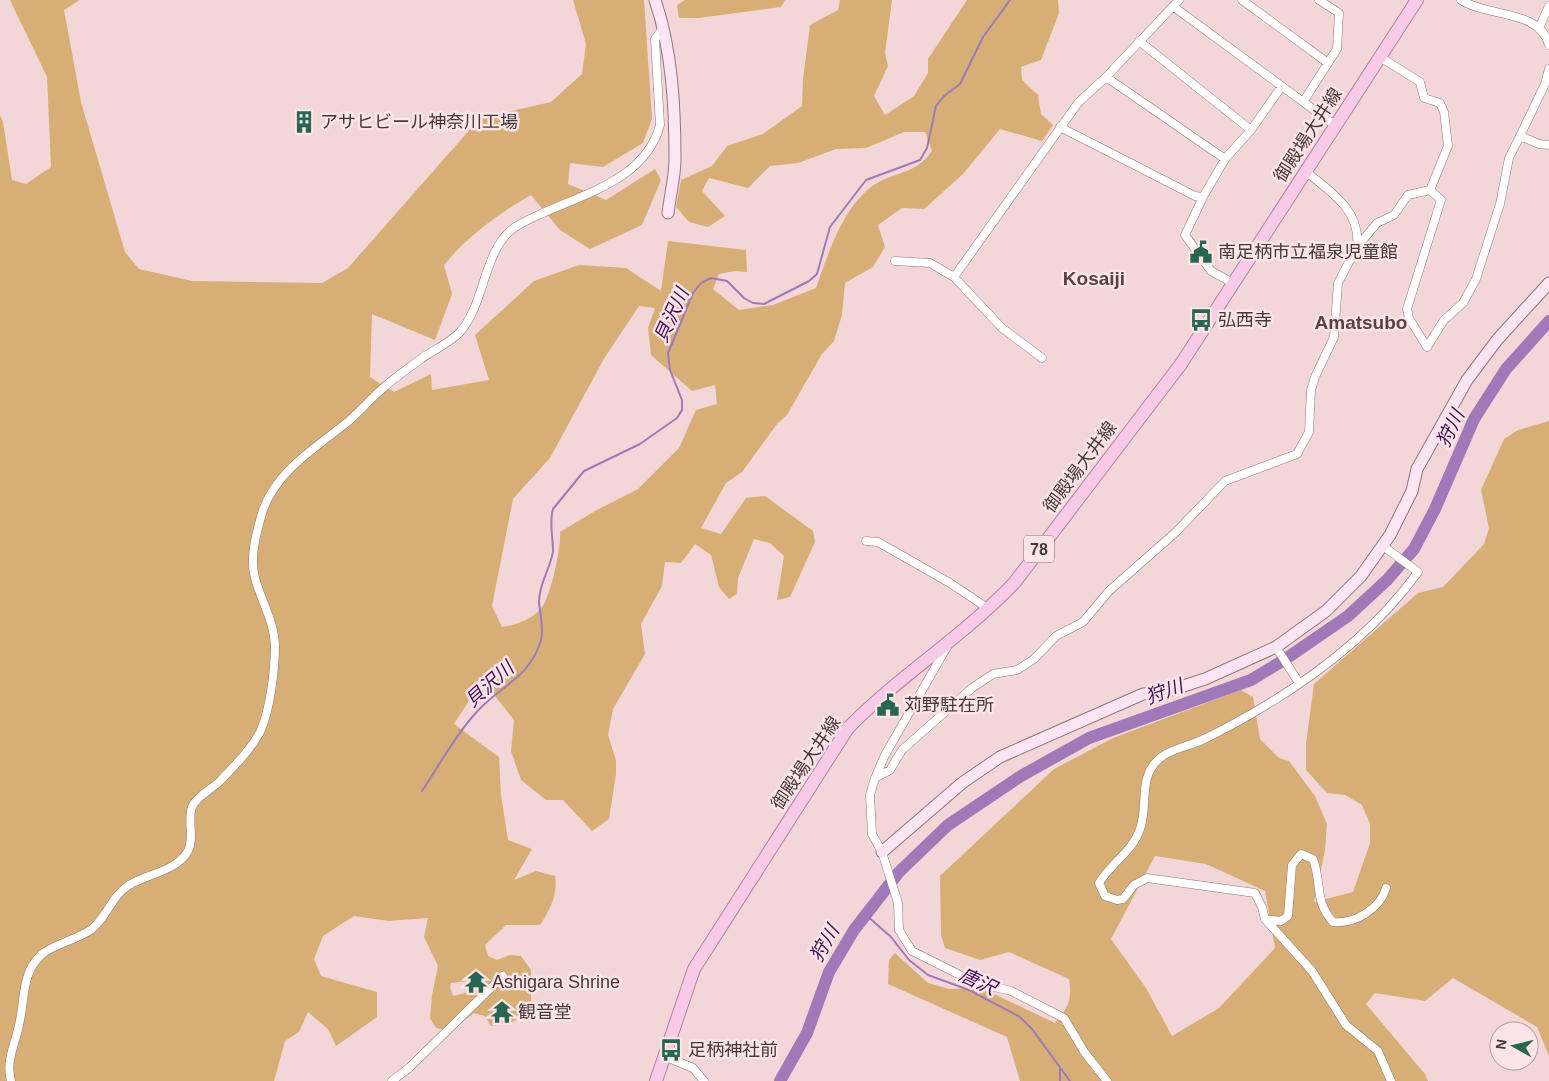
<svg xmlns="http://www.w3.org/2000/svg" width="1549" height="1081" font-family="Arial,'Noto Sans JP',sans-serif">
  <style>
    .green { fill: #d7af76; fill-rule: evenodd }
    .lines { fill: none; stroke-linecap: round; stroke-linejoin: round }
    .stream { stroke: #9f7ab9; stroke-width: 2 }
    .river { stroke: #9f7ab9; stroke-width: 12 }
    .street-casing { stroke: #917679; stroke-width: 9 }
    .secondary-casing { stroke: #917679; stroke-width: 13 }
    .primary-casing { stroke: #b580a0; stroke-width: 14 }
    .street { stroke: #fff; stroke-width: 8 }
    .secondary { stroke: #fbe5f3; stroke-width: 11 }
    .primary { stroke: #f7cae7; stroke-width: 12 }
    .labels { text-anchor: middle; stroke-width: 5; stroke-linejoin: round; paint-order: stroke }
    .shield { fill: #fde5e7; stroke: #7c6d6e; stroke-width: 1 }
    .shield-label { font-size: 16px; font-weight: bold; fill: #45393a }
    .poi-label { font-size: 18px; fill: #45393a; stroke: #fde5e7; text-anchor: start }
    .street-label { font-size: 18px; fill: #45393a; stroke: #fde5e7 }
    .neighbourhood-label { font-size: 19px; font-weight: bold; fill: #5b4345; stroke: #fde5e7 }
    .water-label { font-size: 19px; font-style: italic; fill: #400d5b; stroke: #fde5e7 }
  </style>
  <rect width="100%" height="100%" fill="#f3d6d8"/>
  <path class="green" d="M10,0H80L64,10L81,102L125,252L139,269L192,281L322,283L348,268L480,118L551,102L582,74L586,44L573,0H644L652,119L643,143L603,167L570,163L568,184L606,200L655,169L661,180L642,225L590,249L560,230L531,195C498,214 469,235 444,265L452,294L435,340L372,314L370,377L394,392L431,374L432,390L489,380L475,335L534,281L579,265L626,268L661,291L668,241L746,250L747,272L735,271L719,274L713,289L739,310L773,305L816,288C828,254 844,203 877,183C900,170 914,175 932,151L925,132H904L866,148L836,149L798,163L770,166L748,188L709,178L702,191L725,216L708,227L689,222L676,207L681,180L712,166L727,146L763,134L802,106L803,79L810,25L838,10L840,0H892L885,53L888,66L874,96L885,115L914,96L928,73V59L967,0H1058L1059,13L1041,60L1021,67L1022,80L1038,95L1041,114L1053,125L1042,141L1000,129L963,174L924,209L902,208L878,225L885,247L873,267L845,283L842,315L834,341L822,354L787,415L777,424L742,472L726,483L701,528L721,534L746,498L765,496L813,531L815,542L790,597L777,600L784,556L770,543L754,539L738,578L737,594L729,599L719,587L711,555L695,544L681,563L665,562L662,586L641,624L645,654L613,709L608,735L616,760V774L609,819L592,831L563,800H546L521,780L511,751L514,720L487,686L476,690L454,724L499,757L501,795L508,840L532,849L514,880L536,871L555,876C558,894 550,910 540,925H506L485,945L488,956L497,960L510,955L521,956L531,970V1009L513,1022L491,1026L485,1016L474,1013L451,1031L436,1028L430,1018L432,995L438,966L424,937L428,918L389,921L354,916L323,936L314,959L321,976L377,992V1017L336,1046L328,1029L308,1012L299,1032L285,1041L274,1081H0V115L3,122L12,180L26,184L51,167L47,77ZM639,306L655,308L648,328L651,355L692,391L715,385L717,404L696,410L679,448L638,489L595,511L560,532C561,548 552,589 544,604C536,618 517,625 502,627L492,606L513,499L550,458L605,357ZM478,972L482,973L485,983L484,988L453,996L450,987L451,983L469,981L468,976Z
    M685,0H785L781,7L699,18H679L677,5Z
    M1549,421V1056L1537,1027L1453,978L1425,1001L1375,993L1366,1004L1425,1074L1428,1081H1020L1007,1037L888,984L889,960L895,953L928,983L949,989L981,988L1055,1023C1069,1006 1072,1001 1069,979L1009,952L980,960L945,948L941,935L940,876L1054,769L1113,738L1241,690L1253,697L1260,739L1279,758L1289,761L1315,796L1327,824L1325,850L1314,902L1353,892L1370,843V824L1362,805L1345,795L1327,793L1306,770V744L1314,684L1418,593L1443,587L1484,544L1489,528L1481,490L1504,439L1518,430ZM1155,856L1206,864L1265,891L1275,948L1219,1008L1172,1036L1146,988L1111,939Z"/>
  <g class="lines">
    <path class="stream" d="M422,791C439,766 454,737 474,715C497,687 530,679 541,640C544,629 540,614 539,602C539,582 551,568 553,551C553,537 549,522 553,509L584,471L640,444L677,418L682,410V400L670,370L668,353L693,293L701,283L711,278L727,281L744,298L753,303L764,304L809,281L817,274L830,227L866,180L920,160L927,148L936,106L944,96L960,84L983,37L1010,0
      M866,915L891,937L909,960L928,975L969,990L1020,1017L1032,1029L1070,1081
      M1060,1081V1069"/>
    <path class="river" d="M780,1081L807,1033L829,972L854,930L899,872L948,825L1021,776L1089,738L1251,680L1284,660L1348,616L1387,580L1414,549L1435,509L1474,419L1506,369L1549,321"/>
    <defs>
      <path id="street" d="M1242,0L1328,63
        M1461,0C1486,17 1540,9 1549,45
        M1174,7L1336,126
        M1539,28L1549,6
        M1139,41L1251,130
        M1380,57L1420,82L1424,98L1440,103L1444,112L1448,146L1430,190
        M1549,69L1545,84L1520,136L1539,144L1549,145
        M1106,77L1225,159
        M1303,102L1337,49L1339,13L1319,0
        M1060,127L1195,196L1203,197L1225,159L1251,130L1282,86
        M1305,171C1331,192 1361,210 1357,247
        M1430,190L1441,200L1407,309L1409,318L1427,347L1444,320L1463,303L1476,279L1500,204L1509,158L1520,136
        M1203,197L1185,235L1211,271L1233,283
        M895,261L930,263L954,277L1002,328L1042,358
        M954,277L1078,103L1106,77L1179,0
        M866,541L878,542L950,583L989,609
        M1383,546L1418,572C1371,637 1305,685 1235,723C1224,729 1213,735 1202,740C1189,746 1170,749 1160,758C1137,777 1149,805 1140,829C1133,851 1111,863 1099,883L1105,896L1117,900L1123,899L1134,885L1147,878L1255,893L1262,907L1265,919L1312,971L1346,1025L1378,1051L1391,1081
        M948,645L885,755L875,778L870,795L872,834L882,852L898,903L899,930L912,951L974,982L1011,991L1064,1018L1085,1053L1107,1081
        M1276,647L1299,683
        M875,778L890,770L902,750L972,688L993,674L1017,670L1034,659L1056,636L1083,622L1109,591L1176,532L1225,481L1297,454L1309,432L1311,390L1315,377L1334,337L1338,283L1357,247L1377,223L1394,215L1408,195L1430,190
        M1265,919L1281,921L1288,916L1292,865L1301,854L1313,859C1322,883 1314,901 1333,922C1355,924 1380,909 1386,888
        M664,1056L693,1068L704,1081
        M11,1081C5,1059 17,1041 20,1020C25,996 22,973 41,955C53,944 77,940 92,929C107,916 112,896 129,885C147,874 177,871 188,851C195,838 187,821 192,807C196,797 212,789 220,781C234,766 250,751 260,732C270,711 275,669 275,645C274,621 261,601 255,578C249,558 257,530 263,510C277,471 315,448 345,424C358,414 369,400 382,389C394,378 409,368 422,358C434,350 449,343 459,333C484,307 483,255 510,231C519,223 532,218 543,213C587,193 646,178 660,125L655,39L664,27
        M392,1081L410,1067L503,976"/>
      <path id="secondary" d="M655,0C672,49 675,107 675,159C675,177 670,195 668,213
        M882,852L962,783L1000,757L1143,694L1165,692L1205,679L1276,647L1326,611L1361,576L1390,535L1412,491L1417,469L1467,380L1497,340L1549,283"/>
      <path id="primary" d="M656,1081L694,969L848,728C900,675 964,636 1015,582L1181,364L1417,0"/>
    </defs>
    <use href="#street" class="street-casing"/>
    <use href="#secondary" class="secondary-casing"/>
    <use href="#primary" class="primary-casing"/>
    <use href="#street" class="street"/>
    <use href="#secondary" class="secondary"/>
    <use href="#primary" class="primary"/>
  </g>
  <defs>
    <symbol id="building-bare" viewBox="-9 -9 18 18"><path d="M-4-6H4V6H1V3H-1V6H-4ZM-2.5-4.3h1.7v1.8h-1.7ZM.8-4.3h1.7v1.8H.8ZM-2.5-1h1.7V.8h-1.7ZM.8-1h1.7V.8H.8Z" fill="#286651" stroke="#fde5e7" stroke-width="2.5" paint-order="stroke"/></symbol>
    <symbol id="civic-bare" viewBox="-9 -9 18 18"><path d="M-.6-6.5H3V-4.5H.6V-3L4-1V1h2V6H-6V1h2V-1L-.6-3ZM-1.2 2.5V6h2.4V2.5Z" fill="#286651" stroke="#fde5e7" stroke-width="2.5" paint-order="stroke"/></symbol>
    <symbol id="bus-bare" viewBox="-9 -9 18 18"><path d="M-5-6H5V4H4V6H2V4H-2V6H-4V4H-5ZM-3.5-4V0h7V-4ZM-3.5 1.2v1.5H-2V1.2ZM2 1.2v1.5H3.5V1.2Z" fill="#286651" stroke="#fde5e7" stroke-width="2.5" paint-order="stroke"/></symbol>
    <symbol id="temple-bare" viewBox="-9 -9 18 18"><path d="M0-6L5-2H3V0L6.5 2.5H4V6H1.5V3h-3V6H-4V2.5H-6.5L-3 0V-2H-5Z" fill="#286651" stroke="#fde5e7" stroke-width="2.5" paint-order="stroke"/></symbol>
  </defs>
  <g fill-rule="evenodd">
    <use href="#building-bare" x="288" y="106" width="32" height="32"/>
    <use href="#civic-bare" x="1185" y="236" width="32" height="32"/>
    <use href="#bus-bare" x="1185" y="304" width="32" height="32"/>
    <use href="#civic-bare" x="872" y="689" width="32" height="32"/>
    <use href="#temple-bare" x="460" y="966" width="32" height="32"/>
    <use href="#temple-bare" x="486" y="996" width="32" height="32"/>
    <use href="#bus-bare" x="655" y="1034" width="32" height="32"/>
  </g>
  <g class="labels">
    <rect class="shield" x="1024" y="535.5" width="30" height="27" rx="4"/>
    <g class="shield-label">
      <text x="1039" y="555">78</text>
    </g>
    <g class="poi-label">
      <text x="320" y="128">アサヒビール神奈川工場</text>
      <text x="1218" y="258">南足柄市立福泉児童館</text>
      <text x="1218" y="326">弘西寺</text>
      <text x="904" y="711">苅野駐在所</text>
      <text x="492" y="988">Ashigara Shrine</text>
      <text x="518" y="1018">観音堂</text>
      <text x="688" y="1056">足柄神社前</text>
    </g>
    <g class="street-label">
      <text transform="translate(1308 135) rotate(-57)" y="6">御殿場大井線</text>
      <text transform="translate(1080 467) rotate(-53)" y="6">御殿場大井線</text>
      <text transform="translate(806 763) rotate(-56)" y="6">御殿場大井線</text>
    </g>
    <g class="neighbourhood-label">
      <text x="1094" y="285">Kosaiji</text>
      <text x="1361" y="329">Amatsubo</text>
    </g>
    <g class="water-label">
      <text transform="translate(671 315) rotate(-66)" y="7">貝沢川</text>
      <text transform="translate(1450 428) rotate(-64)" y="7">狩川</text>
      <text transform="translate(489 684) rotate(-42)" y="7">貝沢川</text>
      <text transform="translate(1164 691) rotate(-20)" y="7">狩川</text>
      <text transform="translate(824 943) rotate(-60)" y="7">狩川</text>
      <text transform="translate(978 981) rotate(25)" y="7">唐沢</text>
    </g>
  </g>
  <g transform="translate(1514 1046) rotate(278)"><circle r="24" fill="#fde5e7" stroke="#b3a0a2"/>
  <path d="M0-4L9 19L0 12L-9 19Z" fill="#286651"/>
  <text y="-8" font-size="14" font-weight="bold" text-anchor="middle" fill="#45393a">N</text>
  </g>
</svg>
